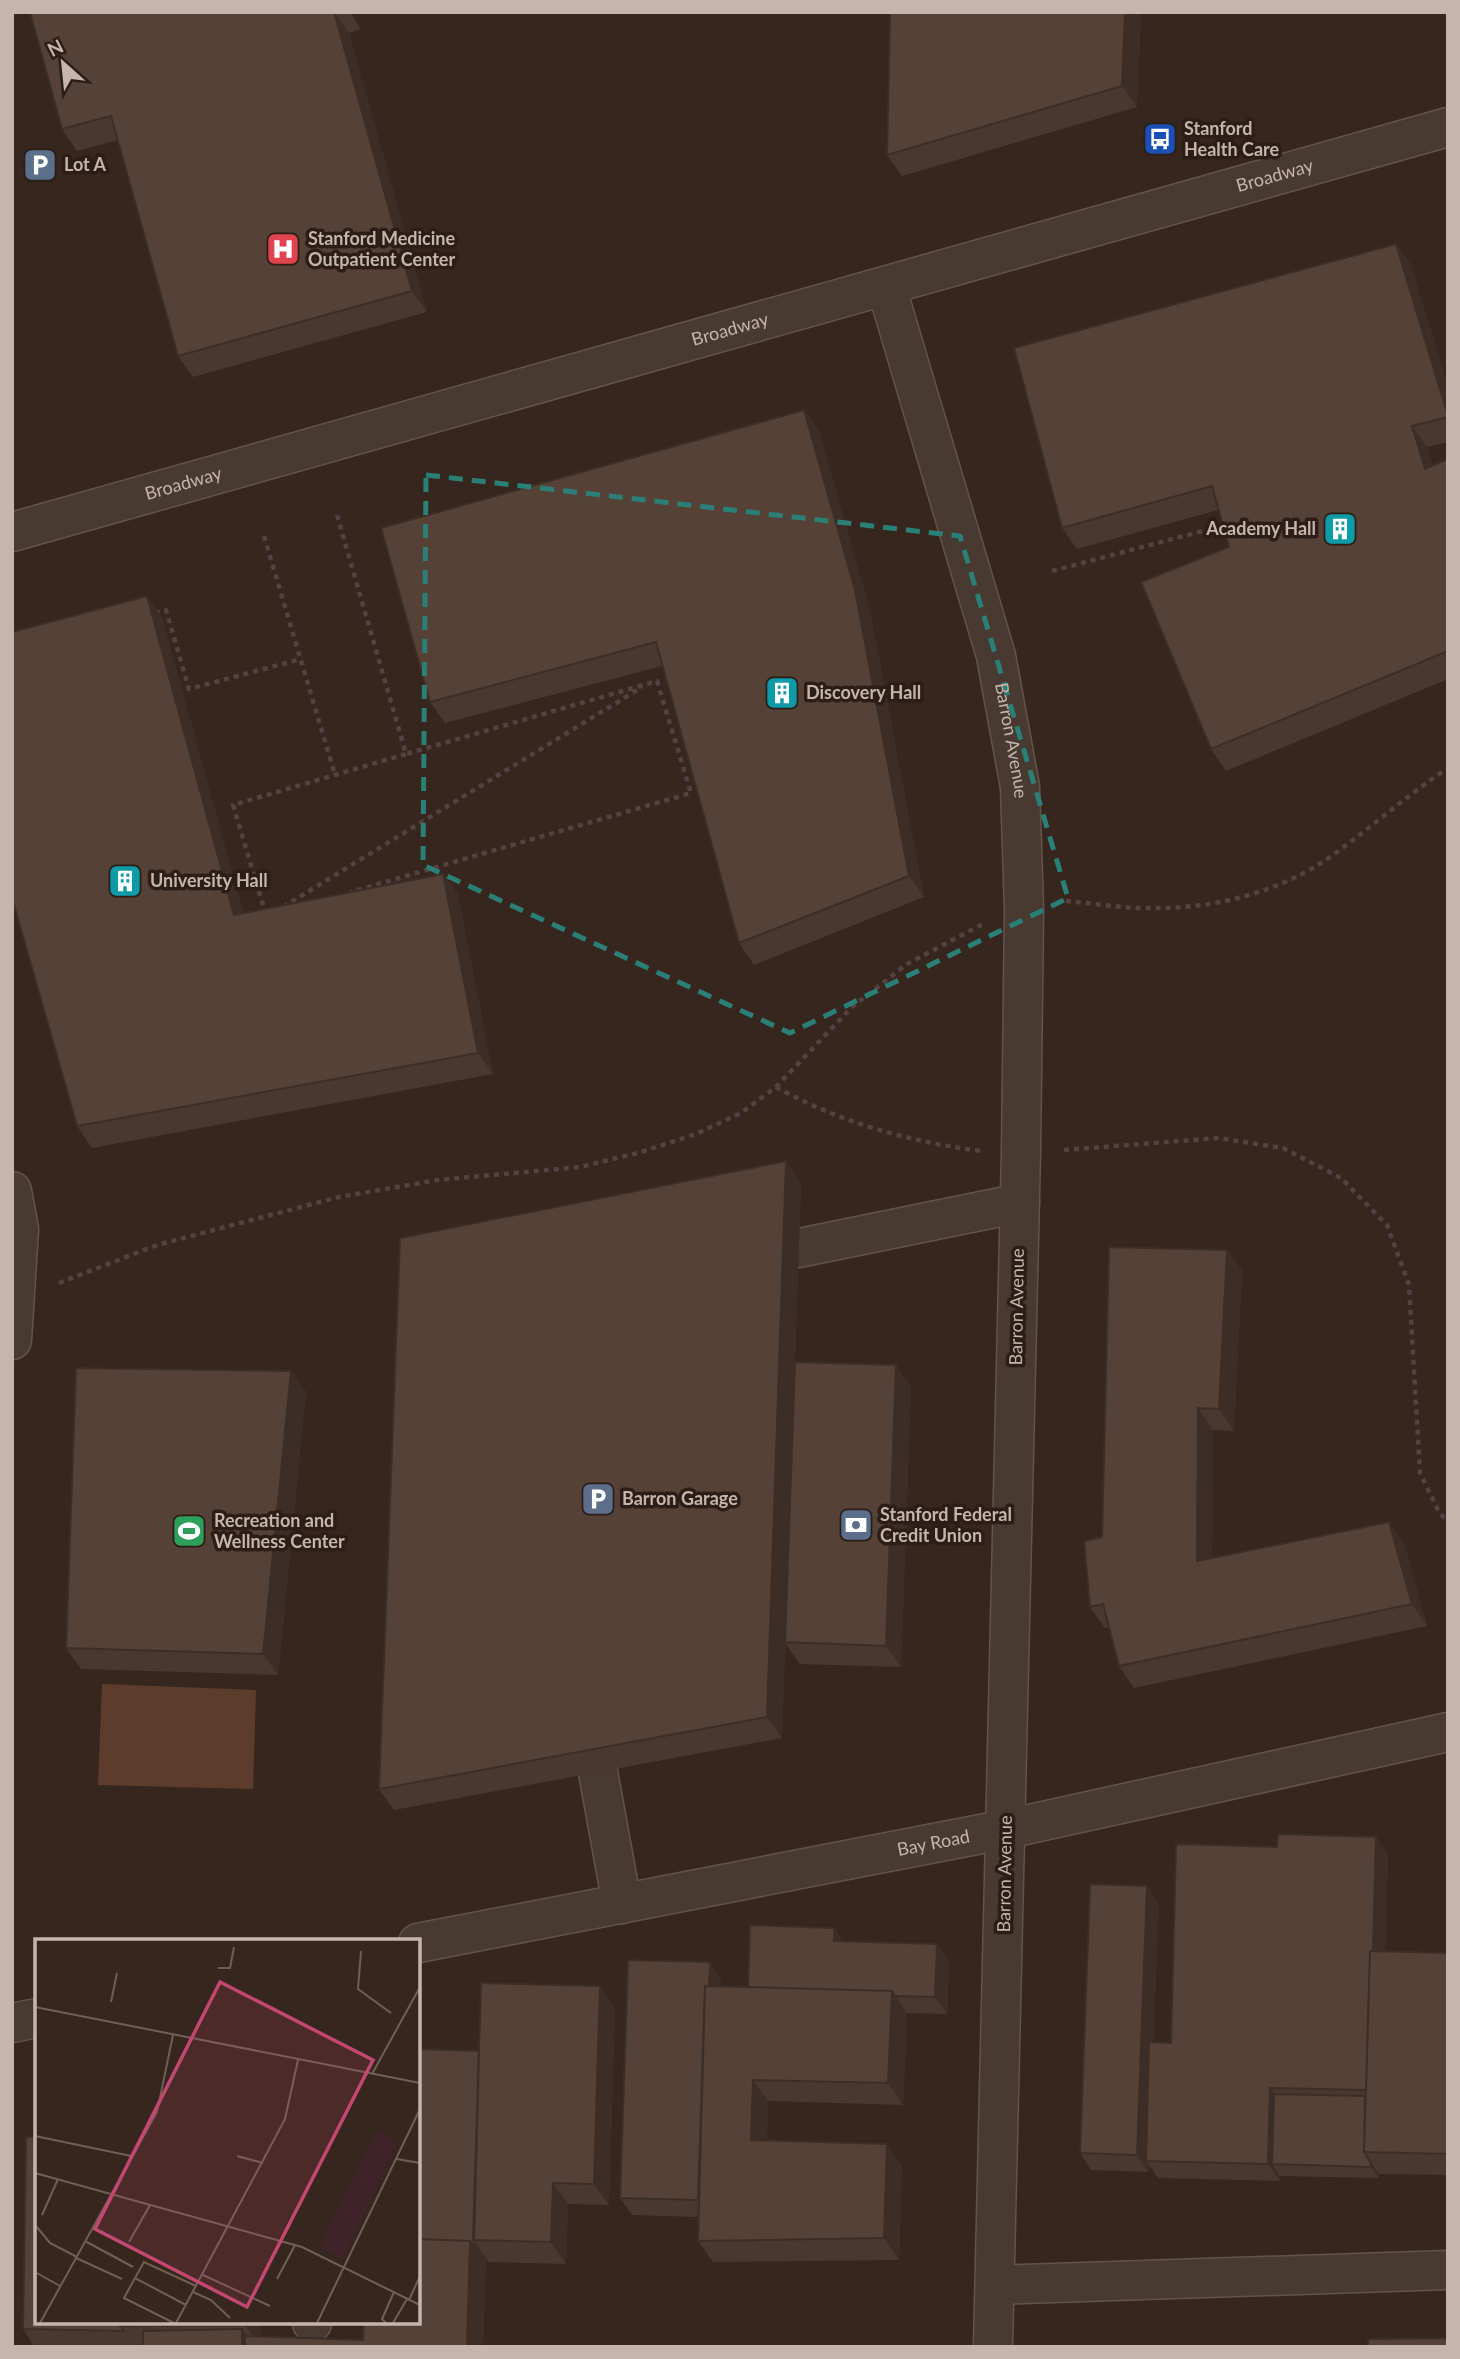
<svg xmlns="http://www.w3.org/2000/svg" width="1460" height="2359" font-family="Lato,sans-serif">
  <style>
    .water { fill: #5c3d2c }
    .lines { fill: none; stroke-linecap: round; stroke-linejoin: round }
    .minor-casing { stroke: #63544b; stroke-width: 41 }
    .path { stroke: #584042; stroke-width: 4.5; stroke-dasharray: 5 5; stroke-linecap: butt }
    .minor { stroke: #483931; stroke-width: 38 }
    .wall { fill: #4a382e }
    .shaded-wall { fill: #3c2e26 }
    .building { fill: #564136; stroke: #3c2e26; stroke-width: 2 }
    .marked { fill: none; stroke: #2a7f77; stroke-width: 5; stroke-dasharray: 14 9; stroke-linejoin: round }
    .labels { text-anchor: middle; stroke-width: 7; stroke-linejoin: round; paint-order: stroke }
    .poi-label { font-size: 18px; font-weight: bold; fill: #c5b5aa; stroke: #2c1e17; text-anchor: start }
    .street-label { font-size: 18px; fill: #c5b5aa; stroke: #2c1e17 }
    .inset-road { fill: none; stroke: #705f55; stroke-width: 2 }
    .view { fill: #c34773; fill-opacity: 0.15; stroke: #c34773; stroke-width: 3.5 }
    .inset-edge { fill: none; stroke: #c5b5aa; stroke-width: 3.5 }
  </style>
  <rect width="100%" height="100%" fill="#37261d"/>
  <path class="water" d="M102,1684L256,1690L253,1789L98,1785Z"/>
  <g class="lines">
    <defs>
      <g id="minor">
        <path id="s1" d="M886,286L996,656L1020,787L1024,910L1021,1152L993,2347"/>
        <path id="s2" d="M12,532L1448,127"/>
        <path d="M12,1191L19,1229L12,1340"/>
        <path d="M799,1248L1020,1203"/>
        <path d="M598,1772L622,1904"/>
        <path id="s3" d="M418,1943L1007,1829L1448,1732"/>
        <path d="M12,2023L37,2018"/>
        <path d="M995,2285L1448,2270"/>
        <path d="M312,2323V2322"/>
      </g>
    </defs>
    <use href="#minor" class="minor-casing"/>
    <path class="path" d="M337,515L406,754L657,681L691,793L351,892
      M264,536L335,775
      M1052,571L1214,528
      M155,613L166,610L189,689L301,659
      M1066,901C1092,903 1119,908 1146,908C1212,910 1284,892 1337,852C1375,824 1409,794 1448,768
      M283,907L642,687
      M266,915L233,805L406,754
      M776,1087C839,1122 910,1142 981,1151
      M1064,1150L1218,1138L1283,1148L1341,1178L1387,1225L1409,1285L1420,1473L1440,1514L1448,1521
      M59,1283L157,1245L339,1197L438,1180L580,1167L638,1153L696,1134L741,1113L776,1087L852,1007L907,964L983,924"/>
    <use href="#minor" class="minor"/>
  </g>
  <path class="wall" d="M30,12H350L361,29L349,33L427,312L193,377L178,356L118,140L77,151L62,129Z
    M1141,12L1137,107L902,176L887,155Z
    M1396,244L1411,265L1448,387V442L1427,447L1433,466L1448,459V679L1226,771L1211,749L1229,547L1218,510L1077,549L1062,528Z
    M804,410L819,431L870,611L924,897L754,965L739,943L662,666L445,723L430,702Z
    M162,617L243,913L443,874L458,895L493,1074L92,1148L77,1126Z
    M801,1182L789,1540L896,1365L911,1387L901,1667L800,1664L785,1643L782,1738L394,1810L379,1789Z
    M1227,1250L1242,1271L1234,1431L1213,1430L1212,1558L1404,1543L1427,1626L1134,1688L1119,1666L1109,1627L1105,1628L1090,1607L1102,1537Z
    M291,1371L306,1392L278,1675L81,1669L66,1648Z
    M1376,1837L1388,1854L1385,1951L1448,1953V2175L1379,2174V2178L1280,2176V2181L1158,2178L1149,2165L1148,2172L1091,2170L1080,2153L1147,1886L1159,1903L1153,2043H1171L1277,1847Z
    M844,1942L949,1961L947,2014L907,2013L903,2105L768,2101L767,2141L902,2165L899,2260L713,2262L698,2241V2217L632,2215L620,2198L710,1962L721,1979V1986L748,1987Z
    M615,2008L609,2205L568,2204L566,2264L488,2262L486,2258L483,2347L34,2346L23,2329L37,2322H261L260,2337L363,2340L479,2051Z"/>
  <path class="shaded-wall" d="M335,12L349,33L427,312L412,291Z
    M1125,12H1141L1137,107L1122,86Z
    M1396,244L1411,265L1448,387V416Z
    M804,410L819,431L870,611L924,897L909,876Z
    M1412,426L1427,447L1440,490L1425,469Z
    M147,596L162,617L249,936L234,915Z
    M443,874L458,895L493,1074L478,1053Z
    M786,1161L801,1182L782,1738L767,1717Z
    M1227,1250L1242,1271L1234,1431L1219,1409Z
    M896,1365L911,1387L901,1667L886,1646Z
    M291,1371L306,1392L278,1675L263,1654Z
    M1198,1408L1213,1430L1212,1582L1197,1561Z
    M1389,1522L1404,1543L1427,1626L1412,1604Z
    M1376,1837L1388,1854L1380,2153L1369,2090Z
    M1147,1886L1159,1903L1149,2161H1146L1149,2165L1148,2172L1137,2155Z
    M834,1928L846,1945L834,1941Z
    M937,1944L949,1961L947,2014L935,1997Z
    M710,1962L721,1979L713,2217L702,2200Z
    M600,1986L615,2008L609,2205L594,2184Z
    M892,1991L907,2013L903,2105L888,2083Z
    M753,2080L768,2101L766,2162L751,2140Z
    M1270,2088L1282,2105L1272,2164L1280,2176V2181L1268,2164Z
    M887,2144L902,2165L899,2260L884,2238Z
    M1371,2163L1379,2174V2178L1371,2167Z
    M553,2183L568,2204L566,2264L551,2242Z
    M470,2241H474L486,2258L483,2347H467Z
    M245,2322H261L260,2346L245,2325Z
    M242,2329L254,2346V2347H242Z"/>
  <path class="building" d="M30,12H334L412,291L178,356L111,116L62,129Z
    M890,12H1125L1122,86L887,155Z
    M1396,244L1448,416V417L1412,426L1425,469L1448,459V651L1211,749L1141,582L1229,547L1212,486L1062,528L1014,348Z
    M804,410L855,590L909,876L739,943L656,642L430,702L381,528Z
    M147,596L234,915L443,874L478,1053L77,1126L12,898V632Z
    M786,1161L767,1717L379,1789L400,1238Z
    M1109,1247L1227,1250L1219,1409L1198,1408L1197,1561L1389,1522L1412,1604L1119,1666L1103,1604L1090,1607L1084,1541L1102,1537Z
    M795,1362L896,1365L886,1646L785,1642Z
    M76,1368L291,1371L263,1654L66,1648Z
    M1278,1834L1376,1837L1373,1951H1370L1366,2090L1270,2088L1268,2164L1146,2161L1149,2042L1171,2043L1176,1844L1277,1847Z
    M1090,1884L1147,1886L1137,2155L1080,2153Z
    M750,1925L834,1928V1941L937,1944L935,1997L895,1996L892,1991L748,1987Z
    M1370,1951L1448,1953V2154L1364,2152Z
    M628,1960L710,1962L709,1986H705L698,2200L620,2198Z
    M481,1983L600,1986L594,2184L553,2183L551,2242L473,2240Z
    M705,1986L892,1991L888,2083L753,2080L751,2140L887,2144L884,2238L698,2241Z
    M418,2049L479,2051L474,2245L470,2241L418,2239Z
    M1274,2094L1365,2096L1364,2152L1371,2163V2167L1272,2164Z
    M26,2137H37V2322H120V2326L124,2331L23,2329Z
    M418,2239L470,2241L467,2347H245V2336L363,2340L364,2322H418Z
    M120,2322H245V2325L120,2326Z
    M242,2329V2347H143V2331Z
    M1448,2338V2347H1368V2339Z"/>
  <path class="marked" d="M426,475L960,536L1068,898L790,1033L423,865Z"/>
  <defs>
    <symbol id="bus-square" viewBox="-11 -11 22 22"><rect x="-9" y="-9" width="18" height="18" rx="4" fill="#1a4fb4" stroke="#2c1e17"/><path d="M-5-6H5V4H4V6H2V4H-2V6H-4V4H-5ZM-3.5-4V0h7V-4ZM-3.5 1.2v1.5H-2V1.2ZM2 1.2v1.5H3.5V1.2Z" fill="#fff"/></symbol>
    <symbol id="parking-square" viewBox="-11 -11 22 22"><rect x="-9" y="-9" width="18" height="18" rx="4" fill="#5c6f8a" stroke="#2c1e17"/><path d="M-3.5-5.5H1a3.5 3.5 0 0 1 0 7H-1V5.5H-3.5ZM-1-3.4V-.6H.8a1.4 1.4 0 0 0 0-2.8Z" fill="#fff"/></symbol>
    <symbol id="hospital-square" viewBox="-11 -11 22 22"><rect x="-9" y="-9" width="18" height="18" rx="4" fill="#e0444e" stroke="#2c1e17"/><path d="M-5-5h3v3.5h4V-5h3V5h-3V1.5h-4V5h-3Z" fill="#fff"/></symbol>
    <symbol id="building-square" viewBox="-11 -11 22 22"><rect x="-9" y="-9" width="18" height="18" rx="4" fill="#0f9aa8" stroke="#2c1e17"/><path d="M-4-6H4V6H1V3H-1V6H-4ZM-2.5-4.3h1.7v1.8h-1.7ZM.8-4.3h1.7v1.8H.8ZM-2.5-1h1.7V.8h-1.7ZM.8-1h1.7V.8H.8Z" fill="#fff"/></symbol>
    <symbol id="bank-square" viewBox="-11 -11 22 22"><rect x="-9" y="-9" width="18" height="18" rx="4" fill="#5c6f8a" stroke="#2c1e17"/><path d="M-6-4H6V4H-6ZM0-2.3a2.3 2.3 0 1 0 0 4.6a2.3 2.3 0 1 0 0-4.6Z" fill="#fff"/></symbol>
    <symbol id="stadium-square" viewBox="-11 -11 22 22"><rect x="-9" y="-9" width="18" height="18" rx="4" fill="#2e9e5b" stroke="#2c1e17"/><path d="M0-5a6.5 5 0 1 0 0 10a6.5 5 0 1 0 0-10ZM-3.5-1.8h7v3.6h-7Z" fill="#fff"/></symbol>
  </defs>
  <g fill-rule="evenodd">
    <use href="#bus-square" x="1141" y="120" width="38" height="38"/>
    <use href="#parking-square" x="21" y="146" width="38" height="38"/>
    <use href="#hospital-square" x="264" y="230" width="38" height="38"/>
    <use href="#building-square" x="1321" y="510" width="38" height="38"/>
    <use href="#building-square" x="763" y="674" width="38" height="38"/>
    <use href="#building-square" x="106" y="862" width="38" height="38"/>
    <use href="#parking-square" x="579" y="1480" width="38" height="38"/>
    <use href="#bank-square" x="837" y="1506" width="38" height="38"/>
    <use href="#stadium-square" x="170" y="1512" width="38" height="38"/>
  </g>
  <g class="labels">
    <g class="poi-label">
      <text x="1184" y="135">Stanford<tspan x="1184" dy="21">Health Care</tspan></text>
      <text x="64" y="171">Lot A</text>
      <text x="308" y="245">Stanford Medicine<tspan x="308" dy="21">Outpatient Center</tspan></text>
      <text x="1316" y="535" text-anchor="end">Academy Hall</text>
      <text x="806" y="699">Discovery Hall</text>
      <text x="150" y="887">University Hall</text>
      <text x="622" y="1505">Barron Garage</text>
      <text x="880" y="1521">Stanford Federal<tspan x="880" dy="21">Credit Union</tspan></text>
      <text x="214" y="1527">Recreation and<tspan x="214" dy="21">Wellness Center</tspan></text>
    </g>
    <g class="street-label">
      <text dy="6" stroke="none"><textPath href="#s2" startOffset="1312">Broadway</textPath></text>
      <text dy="6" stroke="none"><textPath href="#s2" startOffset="746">Broadway</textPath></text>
      <text dy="6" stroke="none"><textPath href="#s2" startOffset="178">Broadway</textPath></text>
      <text dy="6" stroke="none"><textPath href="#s1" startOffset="472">Barron Avenue</textPath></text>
      <text transform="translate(1017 1307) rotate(-89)" y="6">Barron Avenue</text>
      <text dy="6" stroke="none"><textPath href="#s3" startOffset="525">Bay Road</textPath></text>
      <text transform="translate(1005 1874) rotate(-89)" y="6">Barron Avenue</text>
    </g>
  </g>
  <g transform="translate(35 1939)">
    <rect width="385" height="385" fill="#37261d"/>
    <path d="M341,191L363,202L308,321L285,308Z" fill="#3e2329"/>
    <path class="inset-road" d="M326,12L323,50L356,74M183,29H195L199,8M76,63L82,34M0,68L385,144M337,135L385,48M0,197L96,217M202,217L228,224M362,220L385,224M0,234L267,308L385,366M7,276L23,240M1,287L15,304L42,318M50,302L98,328M94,303L115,266M41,319L87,340M0,333L25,347M168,336L235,367M100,339L109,323L161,347M242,340L260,306M158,353L176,361L195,379M374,361L385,337M5,384L122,173L138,96M139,384L89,359L100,339L151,366M141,384L250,180L263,121M282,384L385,170M351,384L347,380L359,353M358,384L372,360"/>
    <path class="view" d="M185,43L338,121L212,368L60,290Z"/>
    <rect width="385" height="385" class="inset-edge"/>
  </g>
  <rect width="1460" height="2359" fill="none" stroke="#c5b5aa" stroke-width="28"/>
  <g transform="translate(63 63) rotate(333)" stroke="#2c1e17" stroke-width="5" paint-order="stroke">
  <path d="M0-5L12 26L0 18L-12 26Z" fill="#c5b5aa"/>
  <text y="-10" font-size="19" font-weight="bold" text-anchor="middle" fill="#c5b5aa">N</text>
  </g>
</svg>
